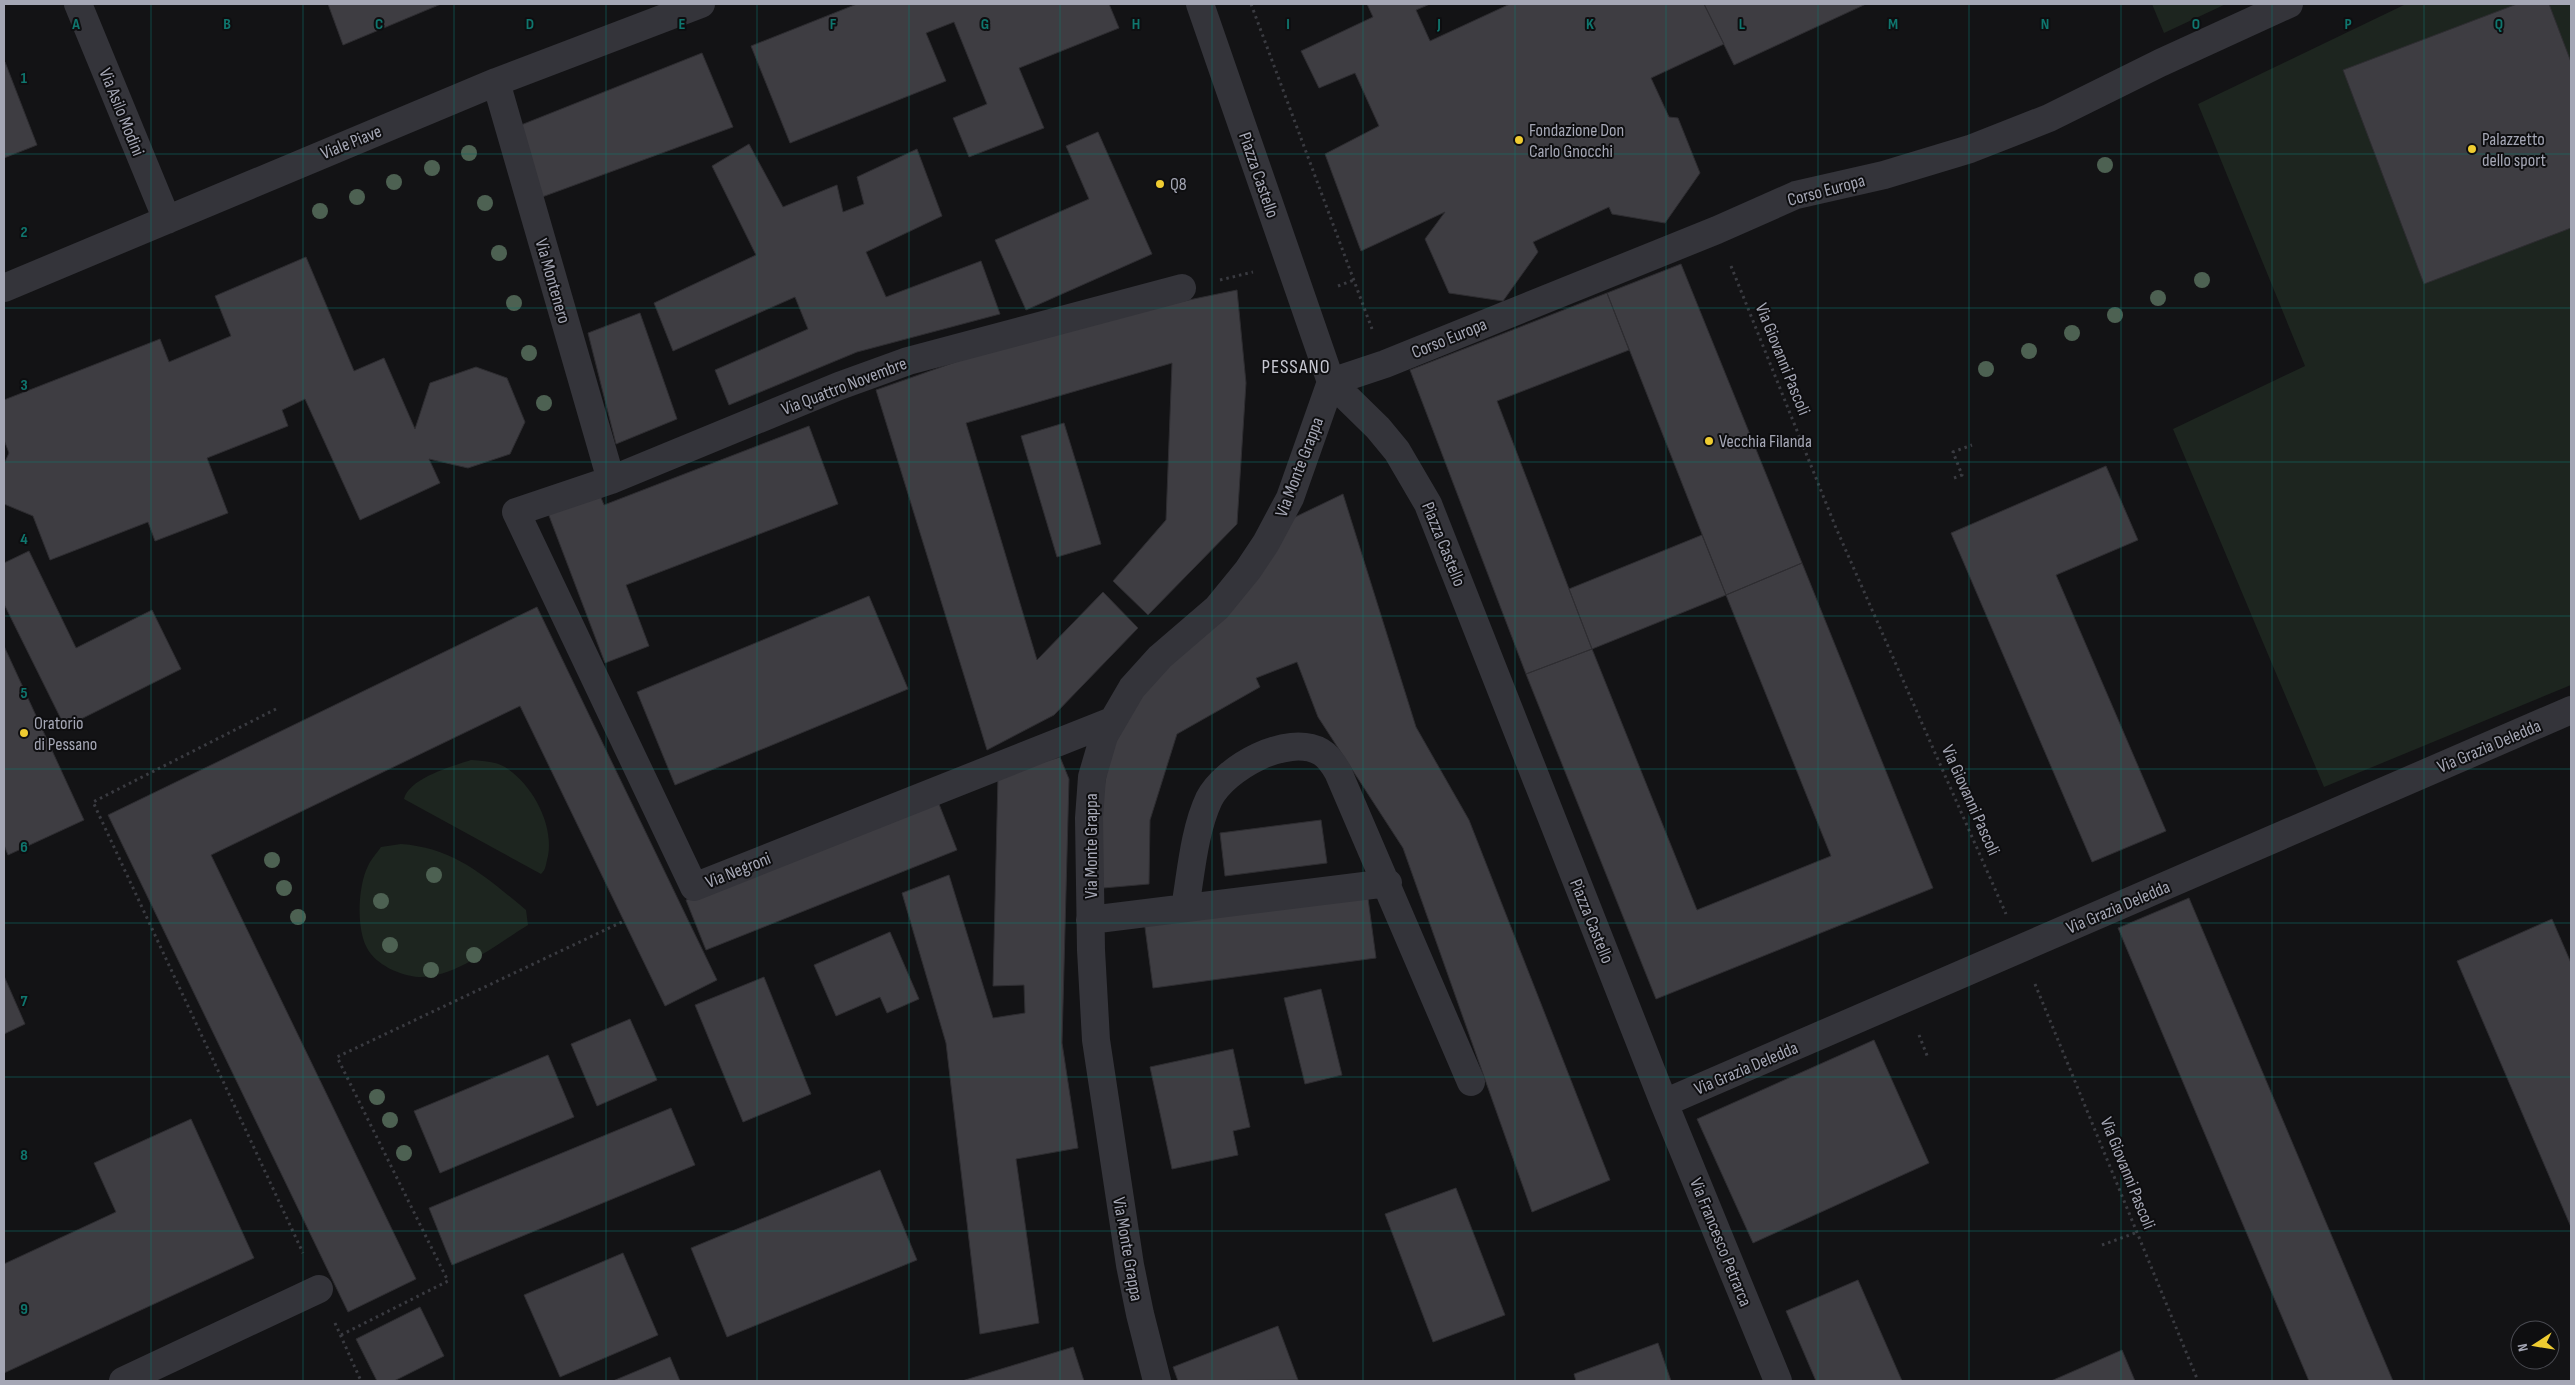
<svg xmlns="http://www.w3.org/2000/svg" width="2575" height="1385" font-family="'Sofia Sans Condensed',sans-serif">
  <style>
    .green { fill: #1d251f }
    .building { fill: #3e3d42; stroke: #2e2d31 }
    .lines { fill: none; stroke-linecap: round; stroke-linejoin: round }
    .path { stroke: #3a3b41; stroke-width: 3; stroke-dasharray: 2.5 4; stroke-linecap: butt }
    .minor { stroke: #34343a; stroke-width: 28 }
    .tree { fill: #4d6152 }
    .grid { fill: none; stroke: #0f766e; stroke-width: 1; stroke-opacity: 0.55 }
    .poi-dot { fill: #efcc31; stroke: #0e0e10; stroke-width: 2 }
    .labels { text-anchor: middle; stroke-width: 4; stroke-linejoin: round; paint-order: stroke }
    .street-label { font-size: 18px; fill: #a5a7b5; stroke: #0e0e10 }
    .poi-label { font-size: 18px; fill: #a5a7b5; stroke: #0e0e10; text-anchor: start }
    .quarter-label { font-size: 20px; letter-spacing: 1px; fill: #c6c7d1; stroke: #0e0e10 }
    .grid-label { font-size: 16px; text-anchor: middle; font-weight: bold; fill: #0f766e; stroke: #0e0e10; stroke-width: 4; stroke-linejoin: round; paint-order: stroke }
  </style>
  <rect width="100%" height="100%" fill="#131315"/>
  <path class="green" d="M2152,4H2226L2164,33Z
    M2406,4H2571V685L2324,787L2173,429L2305,366L2198,104Z
    M471,760C483,761 494,761 505,767C532,784 554,824 548,856C546,863 546,870 541,874L404,799C409,778 453,766 471,760Z
    M401,844C455,848 486,877 526,910L528,925C498,943 456,978 419,977C400,976 375,964 367,948C356,928 358,886 368,866C371,859 377,853 381,847Z"/>
  <path class="building" d="M328,4H441L343,45Z
    M857,4H1109L1119,28L1019,68L1044,128L969,157L953,118L987,104L954,22L926,33L946,81L790,143L751,46Z
    M1367,4H1430L1416,10L1430,41L1510,4H1704L1724,44L1651,78L1669,117L1678,118L1700,173L1665,223L1612,214L1609,207L1533,242L1538,252L1503,301L1449,293L1425,239L1445,212L1361,251L1325,154L1379,126L1355,73L1319,88L1301,51L1373,17Z
    M1704,4H1866L1734,65Z
    M2517,4H2549L2571,62V228L2424,284L2343,70Z
    M702,53L733,127L542,197L521,125Z
    M5,62L37,145L4,158V63Z
    M1098,132L1152,254L1026,310L995,240L1089,199L1066,146Z
    M749,144L783,207L837,185L843,212L864,204L857,177L917,149L942,216L866,252L886,297L981,261L1000,314L857,352L729,405L715,370L808,329L795,297L673,351L654,303L756,255L712,166Z
    M306,257L354,371L384,358L415,429L430,383L476,367L507,378L525,422L510,454L468,468L429,459L440,483L360,520L305,399L282,410L288,426L207,458L228,513L155,541L148,522L50,560L33,516L4,504V464L9,453L4,440V400L160,339L169,362L231,336L215,296Z
    M1681,264L1802,563L1726,595L1607,293Z
    M1237,290L1246,383L1237,524L1148,615L1113,581L1166,520L1172,363L966,423L1037,660L1103,592L1138,628L1054,715L987,750L876,390L1049,329Z
    M1607,293L1629,350L1497,401L1592,649L1526,674L1410,370Z
    M640,313L677,419L616,444L588,333Z
    M1064,423L1101,544L1057,557L1021,436Z
    M809,426L838,504L626,585L649,646L605,663L548,513L599,493L604,505Z
    M2106,466L2138,540L2056,575L2166,831L2092,862L1951,533Z
    M1343,494L1416,727L1469,820L1610,1180L1532,1212L1403,848L1318,717L1297,662L1256,678L1260,687L1177,734L1150,820L1149,884L1103,888L1100,811L1113,735L1139,690L1291,519Z
    M1702,535L1726,595L1592,649L1569,589Z
    M29,551L76,648L152,610L181,669L65,727L4,604V563Z
    M1802,563L1933,888L1656,999L1526,674L1592,649L1697,910L1831,856L1726,595Z
    M869,596L908,689L675,785L637,692Z
    M537,607L717,980L665,1006L520,706L211,855L416,1279L348,1312L108,815Z
    M4,646L84,820L8,855L4,845Z
    M1060,757L1069,779L1062,1043L1078,1148L1016,1159L1039,1323L980,1334L946,1043L902,893L949,875L993,1018L1025,1013L1024,985L993,986L998,776Z
    M937,799L957,850L706,950L686,900Z
    M1321,820L1327,863L1225,876L1220,833Z
    M1367,891L1376,958L1153,988L1144,920Z
    M2189,898L2393,1381H2309L2118,928Z
    M2552,919L2571,963V1227L2457,961Z
    M890,932L919,999L887,1013L880,997L836,1016L814,965Z
    M4,976L25,1024L4,1034Z
    M764,977L811,1094L743,1122L695,1005Z
    M1321,989L1342,1075L1305,1084L1284,998Z
    M630,1019L657,1080L597,1106L571,1044Z
    M1874,1040L1929,1163L1753,1243L1697,1119Z
    M1233,1049L1250,1127L1233,1131L1238,1155L1172,1169L1150,1067Z
    M548,1055L574,1117L440,1173L414,1111Z
    M671,1108L695,1165L452,1265L429,1208Z
    M191,1119L254,1258L4,1373V1264L116,1212L94,1163Z
    M880,1170L917,1260L727,1337L691,1248Z
    M1456,1188L1505,1315L1433,1342L1385,1214Z
    M623,1253L658,1335L560,1377L524,1295Z
    M1858,1280L1902,1381H1816L1786,1311Z
    M420,1307L444,1356L394,1381H377L356,1339Z
    M1278,1326L1298,1380L1178,1381L1173,1367Z
    M1658,1343L1671,1381H1576L1574,1374Z
    M1073,1347L1084,1381H962Z
    M2122,1350L2135,1381H2051Z
    M670,1357L680,1381H613Z"/>
  <g class="lines">
    <path class="path" d="M1251,4L1372,329
      M1731,266L1836,528L2006,914
      M1220,280L1253,272
      M1338,286L1354,280
      M1954,478L1962,475L1953,452L1972,445
      M276,709L93,802L303,1253
      M2035,984L2198,1381
      M1919,1035L1928,1058
      M2102,1245L2138,1232
      M335,1323L361,1381
      M341,1335L448,1281L337,1057L624,921"/>
    <path class="minor" d="M78,4L167,220
      M1200,4L1331,382L1378,428L1397,451L1428,504L1664,1103L1778,1381
      M496,82L611,480
      M4,288L496,82L701,4
      M1331,382L1385,364L1717,230L1796,195L1884,175L1970,149L2049,118L2160,63L2289,4
      M1112,721L694,887L516,512L611,480L839,386L908,361L1182,288
      M1185,908C1191,873 1194,831 1209,799C1225,768 1287,733 1321,752C1328,756 1334,765 1338,772L1471,1082
      M1090,920L1388,883
      M1664,1103L2571,710
      M123,1381L319,1289
      M1157,1381L1140,1314L1130,1265L1096,1040L1091,950L1089,818L1092,777L1104,736L1132,688L1160,657L1217,608L1248,570L1266,543L1290,498L1331,382"/>
  </g>
  <g class="tree">
    <circle cx="469" cy="153" r="8"/>
    <circle cx="2105" cy="165" r="8"/>
    <circle cx="432" cy="168" r="8"/>
    <circle cx="394" cy="182" r="8"/>
    <circle cx="357" cy="197" r="8"/>
    <circle cx="485" cy="203" r="8"/>
    <circle cx="320" cy="211" r="8"/>
    <circle cx="499" cy="253" r="8"/>
    <circle cx="2202" cy="280" r="8"/>
    <circle cx="2158" cy="298" r="8"/>
    <circle cx="514" cy="303" r="8"/>
    <circle cx="2115" cy="315" r="8"/>
    <circle cx="2072" cy="333" r="8"/>
    <circle cx="2029" cy="351" r="8"/>
    <circle cx="529" cy="353" r="8"/>
    <circle cx="1986" cy="369" r="8"/>
    <circle cx="544" cy="403" r="8"/>
    <circle cx="272" cy="860" r="8"/>
    <circle cx="434" cy="875" r="8"/>
    <circle cx="284" cy="888" r="8"/>
    <circle cx="381" cy="901" r="8"/>
    <circle cx="298" cy="917" r="8"/>
    <circle cx="390" cy="945" r="8"/>
    <circle cx="474" cy="955" r="8"/>
    <circle cx="431" cy="970" r="8"/>
    <circle cx="377" cy="1097" r="8"/>
    <circle cx="390" cy="1120" r="8"/>
    <circle cx="404" cy="1153" r="8"/>
  </g>
  <path class="grid" d="M151,4V1381M303,4V1381M454,4V1381M606,4V1381M757,4V1381M909,4V1381M1060,4V1381M1212,4V1381M1363,4V1381M1515,4V1381M1666,4V1381M1818,4V1381M1969,4V1381M2121,4V1381M2272,4V1381M2424,4V1381M4,154H2571M4,308H2571M4,462H2571M4,616H2571M4,769H2571M4,923H2571M4,1077H2571M4,1231H2571"/>
  <g class="poi-dot">
    <circle cx="1519" cy="140" r="5"/>
    <circle cx="2472" cy="149" r="5"/>
    <circle cx="1160" cy="184" r="5"/>
    <circle cx="1709" cy="441" r="5"/>
    <circle cx="24" cy="733" r="5"/>
  </g>
  <g class="labels">
    <g class="street-label">
      <text transform="translate(122 112) rotate(68)" y="6">Via Asilo Modini</text>
      <text transform="translate(351 142) rotate(-22)" y="6">Viale Piave</text>
      <text transform="translate(1259 175) rotate(71)" y="6">Piazza Castello</text>
      <text transform="translate(1826 190) rotate(-15)" y="6">Corso Europa</text>
      <text transform="translate(553 281) rotate(74)" y="6">Via Montenero</text>
      <text transform="translate(1449 338) rotate(-22)" y="6">Corso Europa</text>
      <text transform="translate(1783 359) rotate(68)" y="6">Via Giovanni Pascoli</text>
      <text transform="translate(844 386) rotate(-21)" y="6">Via Quattro Novembre</text>
      <text transform="translate(1299 467) rotate(-69)" y="6">Via Monte Grappa</text>
      <text transform="translate(1444 544) rotate(68)" y="6">Piazza Castello</text>
      <text transform="translate(2489 746) rotate(-23)" y="6">Via Grazia Deledda</text>
      <text transform="translate(1971 800) rotate(66)" y="6">Via Giovanni Pascoli</text>
      <text transform="translate(1091 846) rotate(-90)" y="6">Via Monte Grappa</text>
      <text transform="translate(738 870) rotate(-22)" y="6">Via Negroni</text>
      <text transform="translate(2118 907) rotate(-23)" y="6">Via Grazia Deledda</text>
      <text transform="translate(1592 921) rotate(68)" y="6">Piazza Castello</text>
      <text transform="translate(1746 1068) rotate(-23)" y="6">Via Grazia Deledda</text>
      <text transform="translate(2128 1173) rotate(68)" y="6">Via Giovanni Pascoli</text>
      <text transform="translate(1721 1242) rotate(68)" y="6">Via Francesco Petrarca</text>
      <text transform="translate(1128 1249) rotate(80)" y="6">Via Monte Grappa</text>
    </g>
    <g class="poi-label">
      <text x="1529" y="136">Fondazione Don<tspan x="1529" dy="21">Carlo Gnocchi</tspan></text>
      <text x="2482" y="145">Palazzetto<tspan x="2482" dy="21">dello sport</tspan></text>
      <text x="1170" y="190">Q8</text>
      <text x="1719" y="447">Vecchia Filanda</text>
      <text x="34" y="729">Oratorio<tspan x="34" dy="21">di Pessano</tspan></text>
    </g>
    <g class="quarter-label">
      <text x="1296" y="373">PESSANO</text>
    </g>
  </g>
  <g class="grid-label">
    <text x="76" y="29">A</text>
    <text x="227" y="29">B</text>
    <text x="379" y="29">C</text>
    <text x="530" y="29">D</text>
    <text x="682" y="29">E</text>
    <text x="833" y="29">F</text>
    <text x="985" y="29">G</text>
    <text x="1136" y="29">H</text>
    <text x="1288" y="29">I</text>
    <text x="1439" y="29">J</text>
    <text x="1590" y="29">K</text>
    <text x="1742" y="29">L</text>
    <text x="1893" y="29">M</text>
    <text x="2045" y="29">N</text>
    <text x="2196" y="29">O</text>
    <text x="2348" y="29">P</text>
    <text x="2499" y="29">Q</text>
    <text x="24" y="83">1</text>
    <text x="24" y="237">2</text>
    <text x="24" y="390">3</text>
    <text x="24" y="544">4</text>
    <text x="24" y="698">5</text>
    <text x="24" y="852">6</text>
    <text x="24" y="1006">7</text>
    <text x="24" y="1160">8</text>
    <text x="24" y="1314">9</text>
  </g>
  <rect width="2575" height="1385" fill="none" stroke="#a5a7b5" stroke-width="10"/>
  <g transform="translate(2535 1345) rotate(258)"><circle r="24" fill="#0e0e10" stroke="#4a4b52"/>
  <path d="M0-4L9 19L0 12L-9 19Z" fill="#efcc31"/>
  <text y="-8" font-size="14" font-weight="bold" text-anchor="middle" fill="#a5a7b5">N</text>
  </g>
</svg>
